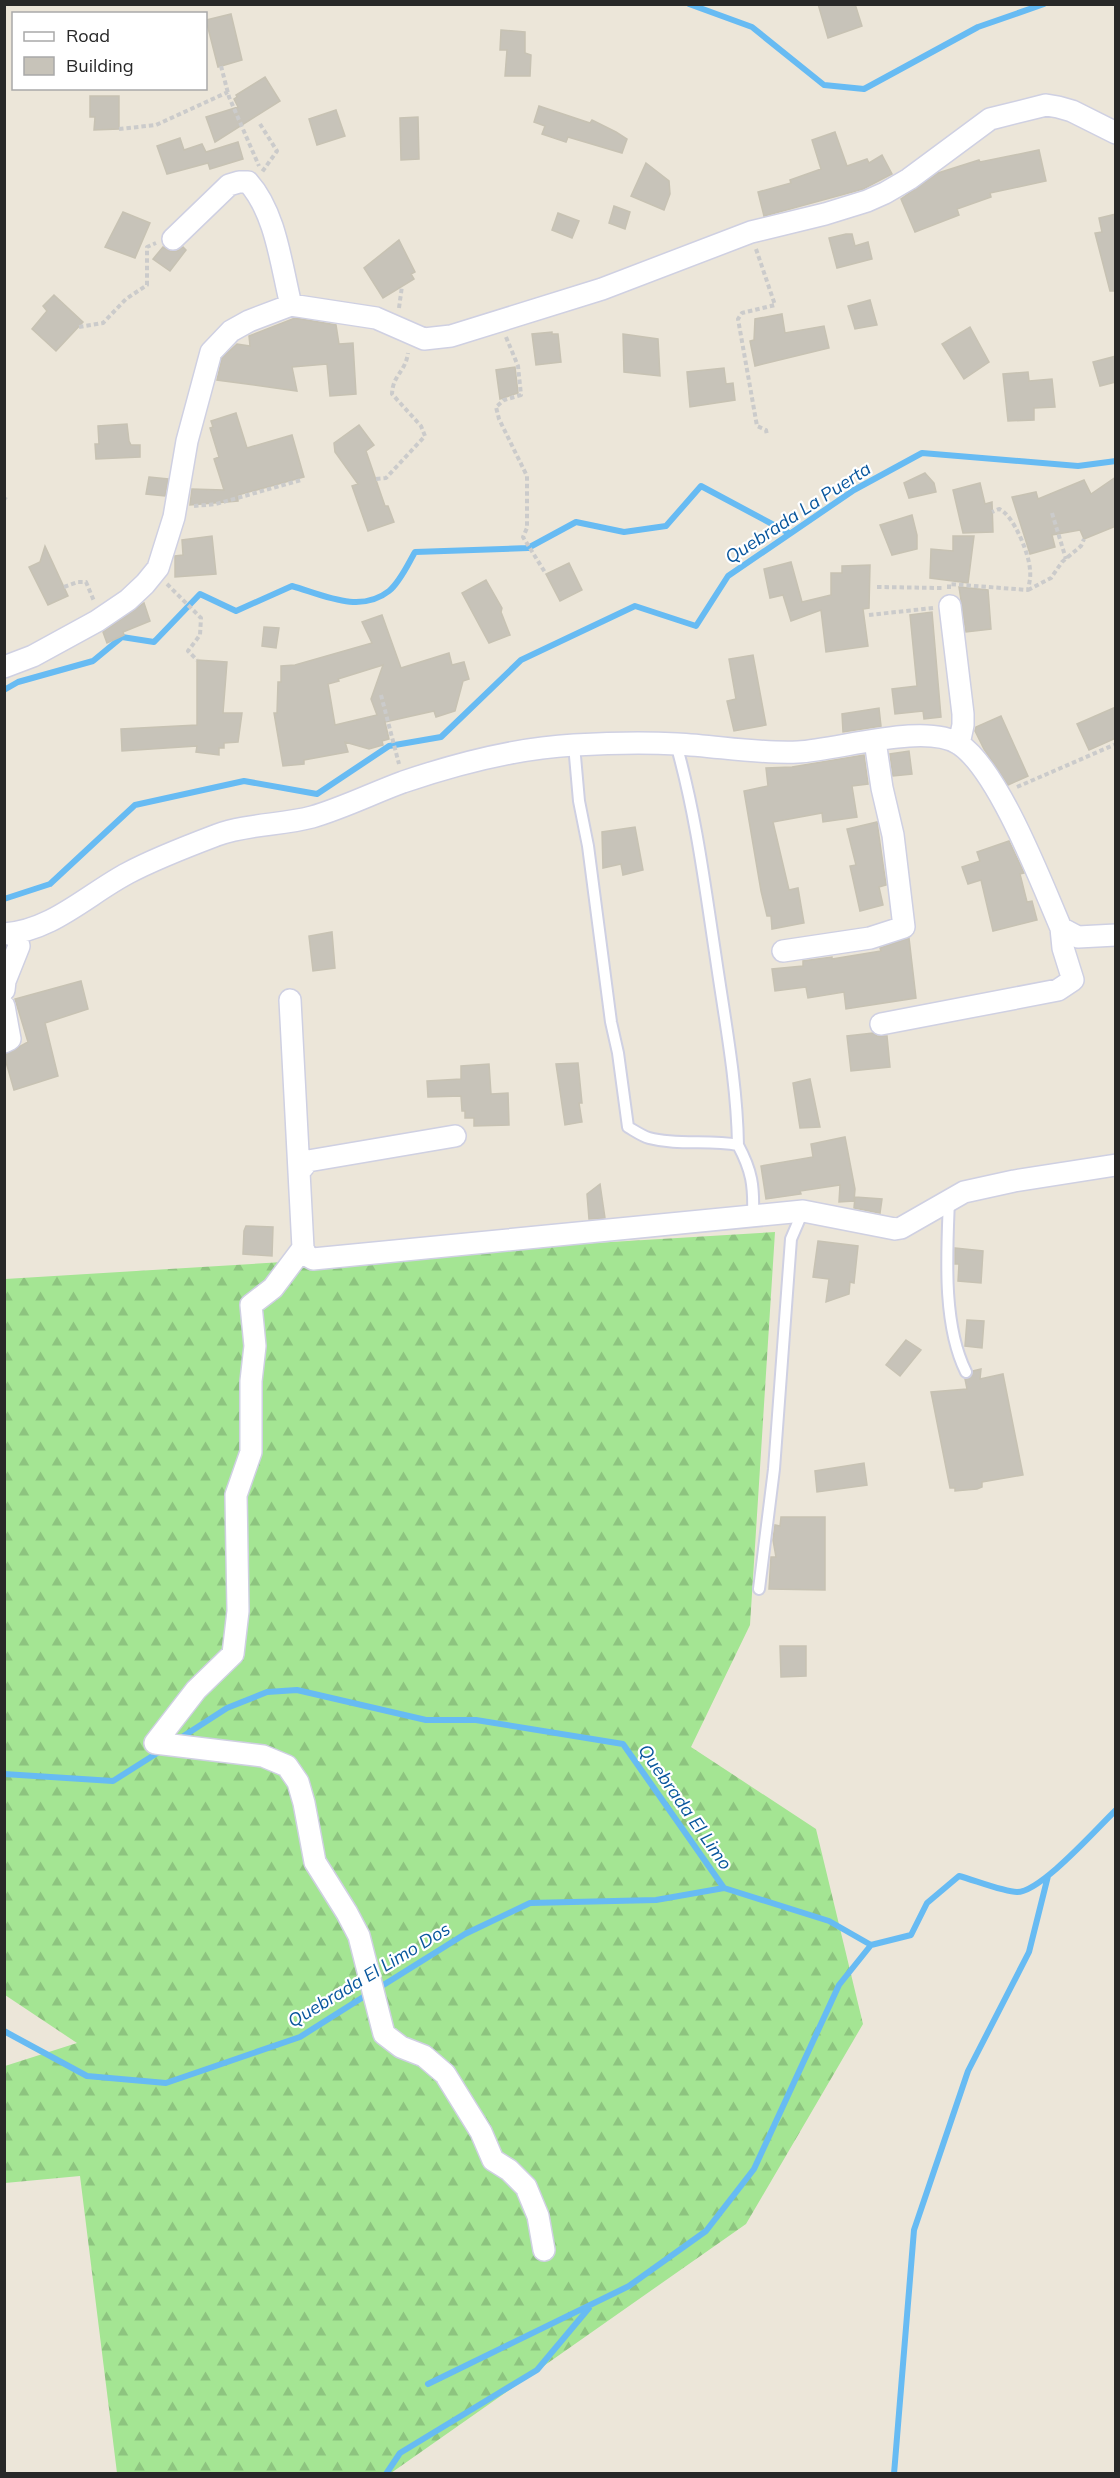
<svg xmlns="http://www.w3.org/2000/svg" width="1120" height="2478" font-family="Mulish,sans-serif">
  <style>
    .forest { fill: url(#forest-firs) }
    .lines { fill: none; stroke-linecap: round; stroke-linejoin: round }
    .stream { stroke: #67bbf3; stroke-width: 6 }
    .building { fill: #c7c3b9; stroke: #c7c2b3; stroke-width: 1.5; fill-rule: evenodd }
    .lane-casing { stroke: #cfd0e2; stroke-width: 14 }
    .street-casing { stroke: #cfd0e2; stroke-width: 24 }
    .path { stroke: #cbcbcb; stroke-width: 4; stroke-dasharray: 4.5 3; stroke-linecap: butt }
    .lane { stroke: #fff; stroke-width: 10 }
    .street { stroke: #fff; stroke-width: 21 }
    .labels { text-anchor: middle; stroke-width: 4.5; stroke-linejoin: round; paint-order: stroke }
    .water-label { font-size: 18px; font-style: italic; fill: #08569d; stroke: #fff }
  </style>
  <defs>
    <pattern id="forest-firs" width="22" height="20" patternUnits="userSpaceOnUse" patternTransform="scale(1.5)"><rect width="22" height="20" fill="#a4e593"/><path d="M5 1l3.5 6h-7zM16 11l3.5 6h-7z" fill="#8dc47f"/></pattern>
  </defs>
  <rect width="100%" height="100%" fill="#ece6d9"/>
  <path class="forest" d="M775,1232L750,1625L691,1747L816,1829L863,2024L746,2224L391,2473H117L80,2176L5,2183V2066L77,2043L5,1995V1279Z"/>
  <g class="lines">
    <path class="stream" d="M689,4L752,27L824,85L864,89L978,27L1044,4
      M4,690L18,682L93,661L122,637L154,642L200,594L236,611L292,586C323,595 360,614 389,591C400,582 408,564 415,552L528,548L576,522L624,532L666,526L701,486L789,533
      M4,899L50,884L135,805L244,781L317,794L389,746L441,737L521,660L635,606L696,626L728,576L854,490L922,453L1078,466L1116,461
      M179,1739L227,1708L267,1692L297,1690L426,1720H476L623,1744L724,1888L829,1921L871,1945L911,1935L927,1903L959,1876C974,1880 1004,1892 1017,1892C1041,1892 1097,1828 1116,1810
      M4,1774L113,1781L162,1750
      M377,1989L465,1934L530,1903L656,1900L724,1888
      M4,2031L87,2076L166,2083L300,2037L368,1994
      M428,2384L629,2286L706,2231L754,2169L839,1985L871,1945
      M386,2474L400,2453L537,2370L589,2308
      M894,2474L914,2230L968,2071L1029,1952L1048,1876"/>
  </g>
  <path class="building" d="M818,4H855L862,26L828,38Z
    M231,14L242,60L218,67L206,20Z
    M501,30L525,32V53L531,55L530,76H505L507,50H500Z
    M265,77L280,101L215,142L206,117L238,107L234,99L237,97L236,95Z
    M90,96H119V129L94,130L95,117H90Z
    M539,106L590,123L592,120L616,132L627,139L622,153L568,137L566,142L542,134L545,126L534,122Z
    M336,110L345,136L317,145L309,119Z
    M418,117L419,159L401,160L400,118Z
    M835,132L847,166L867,159L869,163L882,155L892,174L863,189L764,216L758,192L791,183L790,180L821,169L812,140Z
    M180,138L184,150L202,144L206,152L238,142L243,159L210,169L208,163L167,174L157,146Z
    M1039,150L1046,181L990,193L991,197L957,209L959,215L915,232L901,199L938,173L979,160L980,162Z
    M646,163L669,181L670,194L664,210L631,196Z
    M614,206L630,212L625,229L609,223Z
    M123,212L150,223L135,258L105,247Z
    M558,213L579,221L572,238L552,230Z
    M1116,214V291H1110L1095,233L1102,232L1099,218Z
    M846,234H852L855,246L868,242L872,259L837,268L829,238Z
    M399,240L415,272L411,274L414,279L383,298L364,268Z
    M163,247L170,251H177L183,247L186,250L170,271L153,259Z
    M54,295L83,322L56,351L32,329L47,311L43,306Z
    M870,300L877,325L855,329L848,306Z
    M782,314L785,333L824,326L829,348L755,366L750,341L754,340L755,319Z
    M295,318L336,325L339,344L353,343L356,394L330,396L327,364L292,367L297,391L217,380L222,358L237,344L250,346L249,336Z
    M970,327L989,362L964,379L942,344Z
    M552,332V334H558L561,362L536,365L532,334Z
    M623,334L658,339L660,376L624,372Z
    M1116,356V382L1100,386L1093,362Z
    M515,367L518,393L500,399L496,370Z
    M724,368L726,384L733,383L735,400L690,407L687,372Z
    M1028,372L1029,381L1052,379L1055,407L1034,408V420L1008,421L1003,374Z
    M236,413L247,448L292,435L304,477L238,495V501L190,505L192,489L224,490L214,459L219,457L210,428L213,427L211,421Z
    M127,424L129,441L131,445H140V457L96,459L95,444H99L98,426Z
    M359,425L374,445L366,451L385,506H388L394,522L368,531L352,486L358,484L335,452L334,443Z
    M925,473L934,483L936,492L909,498L904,483Z
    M149,477L168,479L165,496L146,494Z
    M1116,477V526L1084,539L1080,530L1052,535L1055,547L1030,554L1012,497L1036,492L1038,499L1084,480L1091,494Z
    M980,483L985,504L992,502L993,532L963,533L953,490Z
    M912,515L917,535V549L892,555L880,525Z
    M212,536L216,574L175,577V556L183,555L182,540Z
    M953,536H974L968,583L930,578L931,549L953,551Z
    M45,546L68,596L48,605L29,567L40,562Z
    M791,562L802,602L831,595V573H842V566L870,565L869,608L863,609L868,646L826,652L821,610L791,621L783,595L770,598L764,569Z
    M569,563L582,590L560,601L546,574Z
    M486,580L502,608L501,612L510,635L489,643L462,593Z
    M959,587L988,590L991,629L966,632Z
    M144,603L150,621L123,632L124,635L107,643L103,632Z
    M932,612L941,717L924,719L923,711L895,714L892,689L917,686L910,615Z
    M382,615L401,668L449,653L452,665L464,662L469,679L463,681L455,711L436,717L434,711L385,722L389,739L382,741L383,745L369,749L345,742L348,752L304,760V764L283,766L274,713H277L278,682H281V666L295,665L372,643L362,622ZM383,665L371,699L377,715L335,725L328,684L339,681L338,679Z
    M264,627L279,628L276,648L262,646Z
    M753,655L766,725L734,731L727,701L736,699L729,659Z
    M197,660L227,662L223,713H242L238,742L224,743V748H219V755L196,752L197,746L122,751L121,729L197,725Z
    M1116,707V738L1089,750L1077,724Z
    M879,708L881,726L843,732L842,714Z
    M1001,716L1028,776L1008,785L984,749L975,731L976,727Z
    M909,751L912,774L893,776L890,754Z
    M864,755L868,784L852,786L857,817L823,822L822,813L773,822L789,890L798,888L804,923L772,929L771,916H767L761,891L744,791L768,786L766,768L792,767Z
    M877,822L886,885L879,887L883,905L860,911L850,866L856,865L847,829Z
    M635,827L643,870L623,875L621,864L603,868L602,832Z
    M1009,841L1024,873L1020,874L1027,902L1032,901L1037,920L993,931L981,880L968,884L962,867L980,861L977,852Z
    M332,932L335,968L313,971L309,936Z
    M909,938L916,998L846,1009L844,992L808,998L806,987L775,991L772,969L803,966V961L832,957V959L881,951L880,948Z
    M81,981L88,1009L45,1023L58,1076L14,1090L4,1055L28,1042L15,999Z
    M873,1033L877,1036H887L890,1067L851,1071L847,1036Z
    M578,1063L582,1103H579L582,1122L565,1125L556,1064Z
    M489,1064L491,1094L508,1093L509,1125L474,1126V1118H465V1111H462L461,1096L428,1097L427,1081L461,1079V1066Z
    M810,1079L820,1127L800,1128L793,1083Z
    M845,1137L855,1189L854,1201L839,1202L840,1185L800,1191L801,1194L766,1199L761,1166L813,1157L811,1144Z
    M600,1184L605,1218L589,1219L587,1194Z
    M855,1197L882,1199L880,1213L854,1208Z
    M246,1226L273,1227L272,1256L243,1254L244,1231Z
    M818,1241L858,1246L854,1283L850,1282L849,1294L826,1302L829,1279L813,1277Z
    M955,1248L983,1251L981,1283L958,1281L959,1264H955Z
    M967,1320L984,1321L982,1348L965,1346Z
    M906,1340L921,1350L900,1376L886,1365Z
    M981,1369L980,1379L1003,1374L1023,1475L982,1482V1487L977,1489L955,1491V1488H950L931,1392L967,1389L965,1379L971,1377L973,1371Z
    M864,1463L867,1485L817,1492L815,1471Z
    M781,1517H825V1590L769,1589L771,1557H776L773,1540L775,1525L780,1526Z
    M780,1646H806V1676L781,1677Z"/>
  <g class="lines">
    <defs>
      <path id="lane" d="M676,744C696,814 705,887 716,959C725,1021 737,1083 738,1145
        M574,745L579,801L588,846L611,1022L618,1053L628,1127C635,1131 642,1136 649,1138C679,1146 709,1139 738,1145C752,1171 754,1186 753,1215
        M949,1200C947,1252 942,1324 966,1372
        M759,1589L774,1469L791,1239L803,1211"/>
      <path id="street" d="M173,239L229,185L239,182H248C276,213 281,265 291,305
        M950,606L963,714V725L959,744
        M4,667L33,656L97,621L128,600L145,584L158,568L174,517L187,441L211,352L231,331L249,321L291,305L376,318L424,339L451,336L602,289L751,232L825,214L867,201L885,193L909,179L990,119L1046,105L1058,107L1072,111L1116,133
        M4,934C52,931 88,894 128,873C156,858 188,846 217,835C247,824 282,825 312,817C343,808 373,793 403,782C456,764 519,748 574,745C608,743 643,742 677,744C717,746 758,754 798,752C839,750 925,722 959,744C998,769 1042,884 1061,928L1078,937L1116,935
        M783,951L870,938L904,927L893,835L882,788L875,741
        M4,990L5,981L19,946L15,933
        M290,1000L303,1248L306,1255L313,1259L803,1211L895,1229L901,1228L964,1192L1014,1181L1116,1165
        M4,1006L10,1039L4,1042
        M881,1024L1058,990L1073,980L1063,948L1061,928
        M299,1172L308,1161L455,1136
        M155,1743L263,1756L287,1766L298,1782L304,1803L315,1862L347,1913L359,1936L384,2034L401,2047L424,2056L445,2074L481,2132L493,2160L509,2170L526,2187L538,2216L544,2250
        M155,1743L196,1690L233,1654L238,1611L236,1495L251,1452V1381L255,1346L251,1305L273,1288L303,1248"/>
    </defs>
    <use href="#lane" class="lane-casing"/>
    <use href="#street" class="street-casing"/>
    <path class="path" d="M221,66L229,97L259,166
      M260,124L277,151L262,172
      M119,129L156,125L228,92
      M756,249L775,305L742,313L738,319L757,426L766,430L767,435
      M399,308L402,286
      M79,327L103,323L126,299L147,285V247L156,243
      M506,337L518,366L521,395L504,400L496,407L499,419L527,476V528L523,537L546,574
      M376,479L386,478L425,436L421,426L392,394C393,374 405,373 408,353
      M4,500L6,497
      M194,506L216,504L301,480
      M1052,513L1066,559
      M167,584L201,618L200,635L188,651L197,660
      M64,587L78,582H86L94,601
      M877,587L942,588
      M949,589V584L1028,590C1029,584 1031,577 1030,571C1030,555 1013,514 999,509L992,512
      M1028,590L1051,578L1062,562L1081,546L1084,539
      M869,615L933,608
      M381,695L399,764
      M1017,787L1116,744"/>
    <use href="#lane" class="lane"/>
    <use href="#street" class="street"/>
  </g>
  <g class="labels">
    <g class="water-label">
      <text transform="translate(798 513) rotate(-33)" y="6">Quebrada La Puerta</text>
      <text transform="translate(685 1807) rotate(55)" y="6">Quebrada El Limo</text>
      <text transform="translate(369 1975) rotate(-31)" y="6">Quebrada El Limo Dos</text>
    </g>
  </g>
  <rect width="1120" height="2478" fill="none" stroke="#282828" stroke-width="12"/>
  <rect x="12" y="12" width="195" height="78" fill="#ffffff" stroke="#a9a9a9" stroke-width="1.5"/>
  <rect x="24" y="32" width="30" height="9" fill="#ffffff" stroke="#a9a9a9" stroke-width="1.5"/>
  <text x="66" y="42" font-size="18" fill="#282828">Road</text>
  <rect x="24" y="57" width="30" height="18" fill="#c7c3b9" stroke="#a9a9a9" stroke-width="1.5"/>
  <text x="66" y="72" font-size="18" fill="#282828">Building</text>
</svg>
